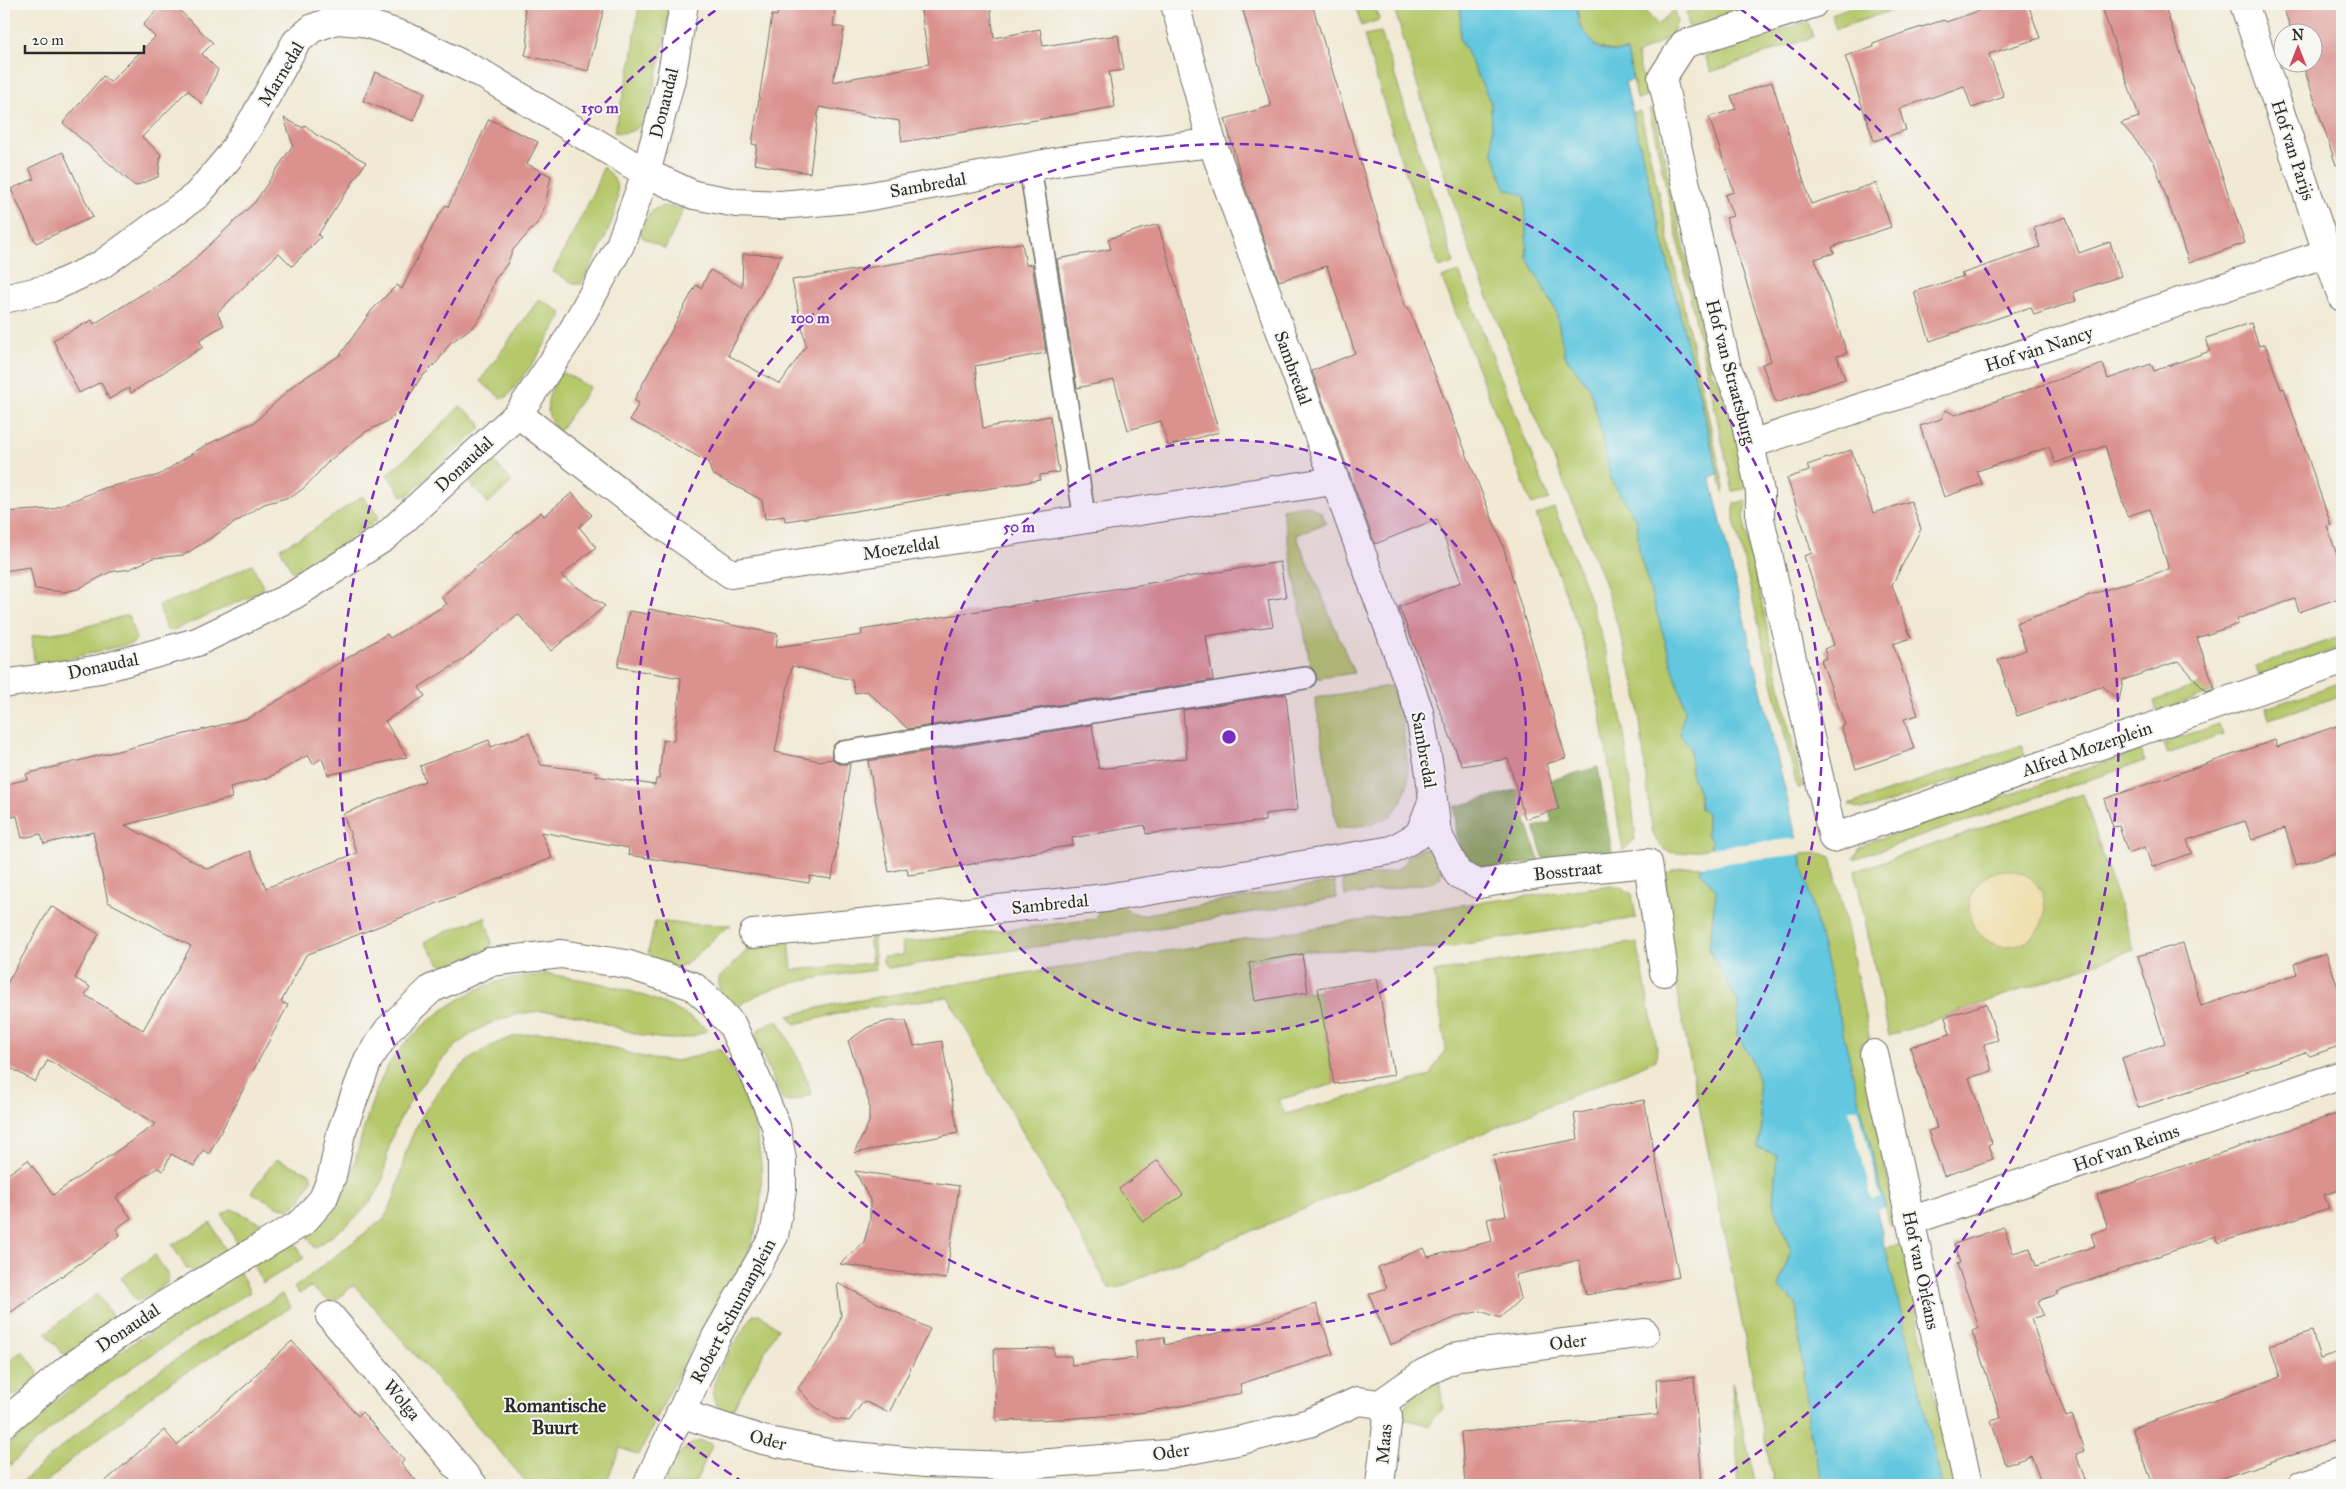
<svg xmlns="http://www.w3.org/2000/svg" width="2346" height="1489" font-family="'IM FELL Great Primer',serif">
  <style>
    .green { fill: #b6c86b; stroke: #707a4b }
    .forest { fill: #90ac5f; stroke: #5e6c45 }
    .sand { fill: #eeda9e; stroke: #8c8264 }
    .water { fill: #62c7df; stroke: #467985 }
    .pier { fill: #f1e9d4 }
    .building { fill: #db928e }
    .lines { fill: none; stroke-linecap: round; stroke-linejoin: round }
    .service-casing { stroke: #706e66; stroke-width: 24 }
    .minor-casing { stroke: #706e66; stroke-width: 30 }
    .tertiary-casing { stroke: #706e66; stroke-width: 30 }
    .service { stroke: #fff; stroke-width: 21 }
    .minor { stroke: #fff; stroke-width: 28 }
    .tertiary { stroke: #fff; stroke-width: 28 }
    .ring { fill: none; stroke: #7b2cbf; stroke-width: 2.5; stroke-dasharray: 9 6 }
    .labels { text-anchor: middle; stroke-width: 4; stroke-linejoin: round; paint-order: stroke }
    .street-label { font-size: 18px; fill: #2b2b2b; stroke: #f6f6f2 }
    .neighbourhood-label { font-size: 19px; font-weight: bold; fill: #2b2b2b; stroke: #f6f6f2 }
    .centre { fill: #7b2cbf; stroke: #f6f6f2; stroke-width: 2.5 }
    .ring-label { font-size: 15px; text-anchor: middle; font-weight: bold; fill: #7b2cbf; stroke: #f6f6f2; stroke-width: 4; stroke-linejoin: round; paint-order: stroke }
  </style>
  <rect width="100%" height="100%" fill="#f6f6f2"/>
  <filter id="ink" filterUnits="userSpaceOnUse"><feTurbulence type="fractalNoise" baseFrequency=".02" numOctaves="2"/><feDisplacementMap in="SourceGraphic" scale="10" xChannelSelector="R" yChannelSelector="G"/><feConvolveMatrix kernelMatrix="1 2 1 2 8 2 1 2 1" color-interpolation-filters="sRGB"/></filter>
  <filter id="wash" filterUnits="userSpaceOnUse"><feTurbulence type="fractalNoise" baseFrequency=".0096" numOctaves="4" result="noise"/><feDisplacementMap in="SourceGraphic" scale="20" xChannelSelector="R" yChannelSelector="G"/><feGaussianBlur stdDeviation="1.12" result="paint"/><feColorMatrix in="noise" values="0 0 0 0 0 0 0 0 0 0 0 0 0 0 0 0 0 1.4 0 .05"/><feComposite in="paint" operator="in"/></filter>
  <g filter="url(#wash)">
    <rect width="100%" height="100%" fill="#f1e9d4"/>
    <path class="green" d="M639,4H670L664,45L646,119C637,130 628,135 614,132L632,59Z
      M1355,4H1375L1379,20L1361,26Z
      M1393,4H1461L1460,39L1491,103L1493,153L1505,188L1525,196L1527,258L1556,311L1565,356L1589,387L1599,422L1611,480L1637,521L1639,552L1685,709L1680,733L1690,746L1691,773L1700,796V808L1707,813V834L1711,841V848C1683,852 1663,863 1652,830L1637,694L1622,639L1603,579L1572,502L1532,408L1472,257L1447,183Z
      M1577,4H1648L1643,9L1658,25L1674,9L1677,22L1671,36L1637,55L1647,97L1637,99L1627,51C1593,53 1579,37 1577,4Z
      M1686,4H1763L1693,29L1688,26Z
      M1860,4H1911L1836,29L1831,14Z
      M1808,21L1813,37L1711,72L1705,56Z
      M1381,32L1454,263L1439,268L1397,148L1364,35Z
      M1649,109H1654L1711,371L1729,399L1749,488L1733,491Z
      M1640,111L1724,487L1723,493L1632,113Z
      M603,167C607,171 612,175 614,179C629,204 593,260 581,284H575L553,272L593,194Z
      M664,206L684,209L665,249L642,237L640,231C646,220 650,208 664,206Z
      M1459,272L1549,499L1532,505L1442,278Z
      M539,299L561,312V317L536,359L507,397L501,398L480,381Z
      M564,373L590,387L558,433C542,409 546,399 559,375Z
      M460,406L480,422V429L407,496L401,495L387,474L422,445Z
      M489,461H494L512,482L488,503L471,484L470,478Z
      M362,496L377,514V520L298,573L292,571L280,548L309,533Z
      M1747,501L1743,517L1802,787L1797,788L1734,519V503Z
      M1307,505L1322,513L1326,523L1296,535L1354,673L1313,679L1282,509Z
      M1554,508C1581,570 1604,634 1618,701C1627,743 1630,787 1635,830L1634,840L1623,851L1600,710L1583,640L1536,515Z
      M252,564L263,587L261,592L171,631L166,629L159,605L199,591Z
      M128,615L136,639L133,643L41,665L34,662L32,636L73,630Z
      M2342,636V647L2259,676L2256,666Z
      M2210,681L2214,692L2157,711L2153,701Z
      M2342,682V695L2269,719L2266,708Z
      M1390,686L1399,701L1407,761L1408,783L1401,802L1391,816L1373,824L1337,829L1315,698Z
      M2219,724L2223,735L2167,754L2163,743Z
      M2022,745L2025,756L1872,808L1862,809L1849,805Z
      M2141,750L2145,761L1853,859L1860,848L1867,843Z
      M2083,794L2134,950L1889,1036L1855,871Z
      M1421,849H1431C1438,857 1443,869 1440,878L1434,882L1345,896L1342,881L1394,871L1404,865L1409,855Z
      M1820,853L1831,857L1844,912L1870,1041L1860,1045L1897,1224L1890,1226L1799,854Z
      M1703,866L1700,871L1716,890L1709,950L1738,1002L1737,1035L1751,1058L1758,1079L1762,1126L1758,1148L1777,1154L1773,1203L1791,1251L1778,1287L1796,1303L1809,1430L1824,1485H1774L1678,999L1659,884C1668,865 1684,868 1703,866Z
      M1334,882L1337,898L1117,935L888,968L883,964V957L903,955L902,943L1095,919L1103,906L1121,904L1128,911L1140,915Z
      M1605,886H1620L1632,894L1636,918L1439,948L1304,951L1249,961L1256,1001L1318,991L1334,1084L1278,1100L1285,1114L1429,1076L1446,1049L1434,972L1637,942L1657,1047L1656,1060L1117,1288H1109L948,997L858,1009L795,1024L789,1016L826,1006L943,986L1468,904Z
      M485,917L492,943L490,948L447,966L440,964L424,942L442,933Z
      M655,921L684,924L731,925C712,937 698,957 679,968L652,960L648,953Z
      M869,933H873L876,970C834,976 768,980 736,1009L719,991V978L746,951L760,943L789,940L792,970L872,963Z
      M546,974C603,982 662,994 708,1030C661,1055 614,1021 566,1013C539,1008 509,1014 485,1026C449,1042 405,1101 392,1137C385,1155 387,1176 377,1192C363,1216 337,1232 315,1248L306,1235C350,1205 350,1176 364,1128C370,1107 378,1083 389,1064C411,1030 458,994 497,982C512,977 530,977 546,974Z
      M778,1020L798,1058L812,1094L790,1102L783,1101L755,1038L759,1029Z
      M556,1032C594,1039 630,1058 669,1061C688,1062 710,1048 721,1050C757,1110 774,1176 751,1245C739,1279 715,1306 698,1337C676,1376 658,1416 639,1455L620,1448L605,1485H529L354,1285L332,1303L310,1287L299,1294L294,1288L383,1219C398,1199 399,1175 406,1152C422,1104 459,1056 507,1039C522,1033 540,1033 556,1032Z
      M276,1159L310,1173L312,1179L299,1202L290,1209L279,1207L251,1192Z
      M232,1209L267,1226V1231L241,1250L222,1215Z
      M211,1223L229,1257L195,1271L186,1268L172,1245Z
      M293,1240L304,1258L263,1283L252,1264Z
      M1902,1244L1954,1485H1942L1884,1248Z
      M155,1255L169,1277L168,1282L141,1300H135L121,1278Z
      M239,1271L250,1292C164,1346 77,1399 4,1471V1450C30,1425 55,1400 84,1378C120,1350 158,1327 196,1303L198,1296Z
      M97,1294L111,1314V1322L68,1354L62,1353L46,1333Z
      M282,1294L291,1307L163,1387L71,1460L43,1485H19C72,1436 130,1389 190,1350C220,1331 251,1313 282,1294Z
      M759,1314L778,1328L730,1414L725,1415C720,1409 714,1403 713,1395C710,1375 742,1333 753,1315Z
      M22,1351L38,1371L37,1377L15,1396C0,1392 4,1378 4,1365Z
      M1439,1378L1443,1409L1432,1419L1430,1426L1399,1417L1412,1395Z
      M1732,1382L1756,1485H1739Z
      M699,1441L713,1444L694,1485H665C669,1466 679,1447 699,1441Z"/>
    <path class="forest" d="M1598,767L1612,853L1544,860L1534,827L1552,822L1549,812L1559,808L1555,794L1521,804L1539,861C1516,864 1471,879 1460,850C1456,837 1456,820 1454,807Z"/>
    <path class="sand" d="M1969 908a38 38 0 1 1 76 0a38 38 0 1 1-76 0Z"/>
    <path class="water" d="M1461,4H1577L1578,23L1597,48L1615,52L1627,51L1633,80L1625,82L1718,474L1710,477L1885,1207L1876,1209L1880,1225L1942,1485H1824L1809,1430L1796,1303L1778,1287L1791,1251L1773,1203L1777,1155L1758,1148L1762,1126L1758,1079L1751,1058L1737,1035L1738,1002L1709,950L1716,890L1700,871L1711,848V841L1707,834V813L1700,809V796L1691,773L1690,747L1680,733L1685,709L1639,552L1637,521L1611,480L1599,422L1589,387L1565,356L1556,311L1527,258L1525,196L1505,188L1493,153L1491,103L1460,39Z"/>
    <path class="pier" d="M1798,838L1802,854L1700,866L1708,848Z
      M1858,1108L1880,1197L1872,1199L1849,1110Z"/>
    <g id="blocks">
      <path class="building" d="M163,4H173L213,43L202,54L218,70L202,104L188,90L142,137L161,154L158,177L135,186L63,123L103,76L110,82L155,37L143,25Z
        M524,4H605L588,71L525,55L528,43Z
        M779,4H836L833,26L844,28L839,59L832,82L929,64L920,4H990L994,38L1040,29L1043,46L1118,35L1124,70L1109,72L1115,107L902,142L899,121L819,107L810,173L754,164L757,145L752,144L772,15L777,16Z
        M1241,4H1312L1405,308L1408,307L1503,546L1566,758L1546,764L1559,809L1525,819L1508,759L1462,766L1399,607L1461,582L1437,519L1375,544L1312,371L1355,353L1327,266L1279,281L1241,176L1225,119L1271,106Z
        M1999,4H2028L2040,38L1989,54L2004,97L1972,108L1964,86L1899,109L1906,130L1874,141L1845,56L1874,47L1873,44L1903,33L1944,20L1946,22Z
        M2101,4H2164L2245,243L2189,263L2154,162L2121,123L2139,117Z
        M2282,4H2342V164L2336,165L2302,62H2314V32H2292Z
        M375,72L425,92L413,121L363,101Z
        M1772,82L1811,204L1876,183L1891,227L1832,247L1834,253L1815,259L1847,353L1837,356L1845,379L1776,403L1762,364L1771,361L1726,218L1733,216L1725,195L1734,192L1709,117L1736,109L1731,96Z
        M284,118L303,128L305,125L315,134L366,162L318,235L321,237L292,266L279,253L217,313L224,325L199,340L203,347L131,393L129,388L109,399L101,382L79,393L53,340L92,320L94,324L186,267L255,202L293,145Z
        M489,119L538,142L527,164L551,176L545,206L539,221L513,250L507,264L495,279L482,315L474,326L450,343L438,361L420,379L402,408L390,420L365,432L329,461L305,487L293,496L264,504L184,555L153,558L130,569L110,572L78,589L64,592L35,589L30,567L4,571V512L52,509L104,488L159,475L204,446L255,422L295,384L340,355L372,310L397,285L402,289L435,222L446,205L448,207Z
        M63,152L93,217L36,243L11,189L34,179L29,168Z
        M2066,217L2079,253L2110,242L2121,276L2073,292L2076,301L2034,315L2031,307L1930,341L1914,292L1964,276L1961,274L2040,247L2034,228Z
        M1158,224L1219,432L1168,446L1161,421L1128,430L1114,380L1077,388L1057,259L1111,249L1108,239Z
        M1022,243L1026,265L1032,264L1046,353L975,366L983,428L1050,416L1059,472L1040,475V480L849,512L785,521L784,516L765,519L762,500L712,474L708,462L630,420L639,403L634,400L696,285L701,288L710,270L742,287L743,254L782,255L728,355L780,384L806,346L792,280Z
        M2251,323L2259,346L2265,344L2281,389L2284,388L2331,525L2327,526L2342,570V597L2299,612L2295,599L2237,619L2238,624L2197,638L2215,689L2206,692L2179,661L2123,680L2119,701L2103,686L2017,716L1998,660L2026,650L2016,623L2084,599V597L2169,569L2149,509L2127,516L2105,446L2055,463L2049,447L1977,471L1982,484L1944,497L1920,426L1941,419L1946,410L1955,415L2103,364L2108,379L2151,364L2154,371L2210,351L2206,338Z
        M1851,450L1873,513L1911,501L1921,529L1892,585L1911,638L1893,644L1918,715L1904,719L1914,749L1856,769L1841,727L1845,725L1821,660L1827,658L1824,649L1834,645L1804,556L1812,553L1787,478L1809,471L1807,465Z
        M572,493L592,515L579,527L596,547L561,576L605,606L551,651L518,614L461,661L419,687L425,696L385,721L407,757L328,775L322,758L313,764L308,755L268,778L230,787L232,798L125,825L208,869L250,851L266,888L357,853L343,814L425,781L420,766L489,740L491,747L529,733L541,765L597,772L596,776L655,785L656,779H659L663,740L674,741L681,678L618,667L629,611L648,614L649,609L778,634L776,647L862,635L861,630L1280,562L1286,597L1268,600L1273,626L1206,636L1213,680L908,729L867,691L855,693L852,680L792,666L775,752L819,761L833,759L839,764H850L832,879L810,876L809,883L661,860L628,855L629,848L541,832L552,858L306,955L281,1002L288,1005L209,1154L203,1150L194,1166L171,1154L163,1171L157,1168L116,1197L131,1218L116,1229L120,1235L4,1317V1177L28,1160L53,1195L156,1124L48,1060L35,1082L4,1064V989L51,906L99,934L75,978L90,987L85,995L143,1030L191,946L108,902L93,832L44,844L41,834L22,838L17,816L4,819V785L28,779L26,774L249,718L387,634L390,638L447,604L441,597L541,512L544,516Z
        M1286,694L1298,810L1265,814V821L1146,834L1145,825L1072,838L1073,845L924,873L908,875L907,868L889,872L868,761L1092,725L1099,769L1187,758L1183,710Z
        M2342,724V851L2296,865L2285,828L2252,840L2245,821L2187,840L2192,853L2152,867L2145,847L2128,853L2119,826L2113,827L2104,799L2275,740L2277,747Z
        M2183,943L2201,1006L2297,974L2294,964L2326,953L2342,999V1045L2310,1056L2306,1052L2138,1108L2122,1058L2165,1043L2138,956Z
        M1302,954L1308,992L1255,1001L1249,963Z
        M1377,978L1394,1075L1334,1084L1318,988Z
        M1986,1004L1998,1040L1984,1044L1992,1071L1969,1078L1992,1143L1988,1145L1993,1159L1944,1176L1928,1131L1937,1128L1910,1047L1950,1034L1945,1017Z
        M888,1021H906L914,1046L942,1041L958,1133L854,1153L869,1122V1102L848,1041L868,1027Z
        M1644,1100L1679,1277L1586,1295L1579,1260L1515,1275L1521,1298L1500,1318L1481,1311L1459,1316L1390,1345L1369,1294L1387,1288L1378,1267L1424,1248L1428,1257L1492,1241L1487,1219L1506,1215L1493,1155L1578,1139L1574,1114Z
        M2342,1112V1189L2324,1195L2329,1208L2218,1243L2215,1236L2057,1292L2058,1294L2038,1301L2043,1315L2031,1319L2066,1417L2072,1415L2084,1451L2076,1454L2087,1485H2042L2031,1456L2006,1465L1991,1421L2001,1418L1972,1331L1979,1328L1957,1264L1960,1263L1954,1244L2004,1227L2013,1253L2030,1248L2036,1266L2095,1246L2091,1234L2108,1228L2097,1195Z
        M1158,1160L1183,1195L1143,1222L1119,1189Z
        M855,1171L959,1186L946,1279L840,1264L864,1242L870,1221V1200Z
        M837,1283L930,1329L889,1413L864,1401L849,1421L834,1419L814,1406L798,1388L832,1341L841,1316Z
        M1316,1304L1333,1354L1240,1384L1242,1393L1181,1406L1138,1413L1064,1419L996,1421L994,1349L1054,1348V1356H1071L1072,1365L1137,1358L1135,1341L1164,1337L1165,1345L1249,1326Z
        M2312,1331L2320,1359L2342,1352V1438L2201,1485H2153L2132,1428L2280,1377L2270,1345Z
        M292,1341L358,1416L362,1412L404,1460L401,1464L420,1485H101L164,1430L177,1445L253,1379L252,1378Z
        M1694,1377L1702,1485H1465L1461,1432L1658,1415L1656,1380Z"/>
    </g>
  </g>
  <g filter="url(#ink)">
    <use href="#blocks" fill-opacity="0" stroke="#706e66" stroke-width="1"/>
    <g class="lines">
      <defs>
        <path id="service" d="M1030,167L1085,521
          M843,752L1305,678"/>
        <path id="minor" d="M1175,4L1212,143L1419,711L1429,767L1437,833L1458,874L1479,884L1545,873L1648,863L1664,972
          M1813,4L1684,44L1662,78L1727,368L1741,400L1760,492V519L1833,838L2342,661
          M2244,4L2342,297
          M4,299L51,288L101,265L197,195L229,157L256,115L296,42L313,28L336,20L362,22L407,37L484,75L646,173L694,195L737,203L780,205L860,198L1071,159L1212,143
          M518,414L661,524L731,574L1333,481
          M1751,444L2327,253
          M753,934L1106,898L1392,850L1419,835L1432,802
          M1874,1054L1968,1485
          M1910,1221L2342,1075
          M330,1316L473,1485
          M1380,1404L1388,1416L1380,1485
          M680,1413L763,1440L833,1454L926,1463L1010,1466L1169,1454L1242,1440L1309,1423L1358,1401L1380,1404L1424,1373L1459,1356L1645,1333
          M2302,1485L2342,1472"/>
        <path id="tertiary" d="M4,684L100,669L197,642L294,595L385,537L518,414L567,341L620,245L646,173L671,79L684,4
          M4,1423L68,1369L146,1316L303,1222L323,1199L332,1176L341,1133L368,1060L388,1030L431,989L490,962L561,954L626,964L693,986L711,1002L732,1025L757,1080L776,1126L782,1160V1190L774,1236L716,1337L647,1485"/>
      </defs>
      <use href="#service" class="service-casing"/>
      <use href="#minor" class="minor-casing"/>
      <use href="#tertiary" class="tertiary-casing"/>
      <use href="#service" class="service"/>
      <use href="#minor" class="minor"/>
      <use href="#tertiary" class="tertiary"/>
    </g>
  </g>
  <circle cx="1229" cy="737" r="297" fill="#7b2cbf" fill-opacity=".12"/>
  <g class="ring">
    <circle cx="1229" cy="737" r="297"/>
    <circle cx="1229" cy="737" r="593"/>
    <path d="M744 1483A890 890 0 0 1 719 8M1739 8A890 890 0 0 1 1714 1483"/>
  </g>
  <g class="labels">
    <g class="street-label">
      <text transform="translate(281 74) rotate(-59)" y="6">Marnedal</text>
      <text transform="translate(664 103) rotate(-76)" y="6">Donaudal</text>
      <text transform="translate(2293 150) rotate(72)" y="6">Hof van Parijs</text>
      <text transform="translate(928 185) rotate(-10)" y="6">Sambredal</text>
      <text transform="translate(2039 349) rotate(-18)" y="6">Hof van Nancy</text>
      <text transform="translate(1293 368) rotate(70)" y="6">Sambredal</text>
      <text transform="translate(1731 372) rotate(75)" y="6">Hof van Straatsburg</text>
      <text transform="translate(464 464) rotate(-43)" y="6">Donaudal</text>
      <text transform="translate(901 548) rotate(-9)" y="6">Moezeldal</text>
      <text transform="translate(103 666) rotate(-12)" y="6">Donaudal</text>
      <text transform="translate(2087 749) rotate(-19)" y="6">Alfred Mozerplein</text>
      <text transform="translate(1424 750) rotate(80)" y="6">Sambredal</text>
      <text transform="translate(1568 871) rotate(-6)" y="6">Bosstraat</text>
      <text transform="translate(1050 904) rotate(-6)" y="6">Sambredal</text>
      <text transform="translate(2126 1148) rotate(-19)" y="6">Hof van Reims</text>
      <text transform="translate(1921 1270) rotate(78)" y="6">Hof van Orléans</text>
      <text transform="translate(733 1311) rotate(-62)" y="6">Robert Schumanplein</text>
      <text transform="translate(128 1328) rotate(-34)" y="6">Donaudal</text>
      <text transform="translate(1568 1342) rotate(-7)" y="6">Oder</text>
      <text transform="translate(402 1400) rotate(50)" y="6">Wolga</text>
      <text transform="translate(768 1440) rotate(14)" y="6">Oder</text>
      <text transform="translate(1384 1444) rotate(-85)" y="6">Maas</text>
      <text transform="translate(1171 1452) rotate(-8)" y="6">Oder</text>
    </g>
    <g class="neighbourhood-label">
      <text x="555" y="1412">Romantische<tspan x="555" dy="22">Buurt</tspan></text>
    </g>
  </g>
  <circle cx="1229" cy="737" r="8" class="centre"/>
  <g class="ring-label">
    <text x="600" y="113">150 m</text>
    <text x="810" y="323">100 m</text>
    <text x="1019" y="532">50 m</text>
  </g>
  <rect width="2346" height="1489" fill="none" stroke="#f6f6f2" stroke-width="20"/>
  <g transform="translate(2298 48)"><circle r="24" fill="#f6f6f2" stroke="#a5a5a2"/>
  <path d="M0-4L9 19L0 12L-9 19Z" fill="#d1495b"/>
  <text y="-8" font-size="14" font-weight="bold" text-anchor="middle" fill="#2b2b2b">N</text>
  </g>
  <path d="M25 45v8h119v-8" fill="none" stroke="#2b2b2b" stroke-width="2.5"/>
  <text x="32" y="45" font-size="15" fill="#2b2b2b" stroke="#f6f6f2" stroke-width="4" paint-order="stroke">20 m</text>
</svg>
